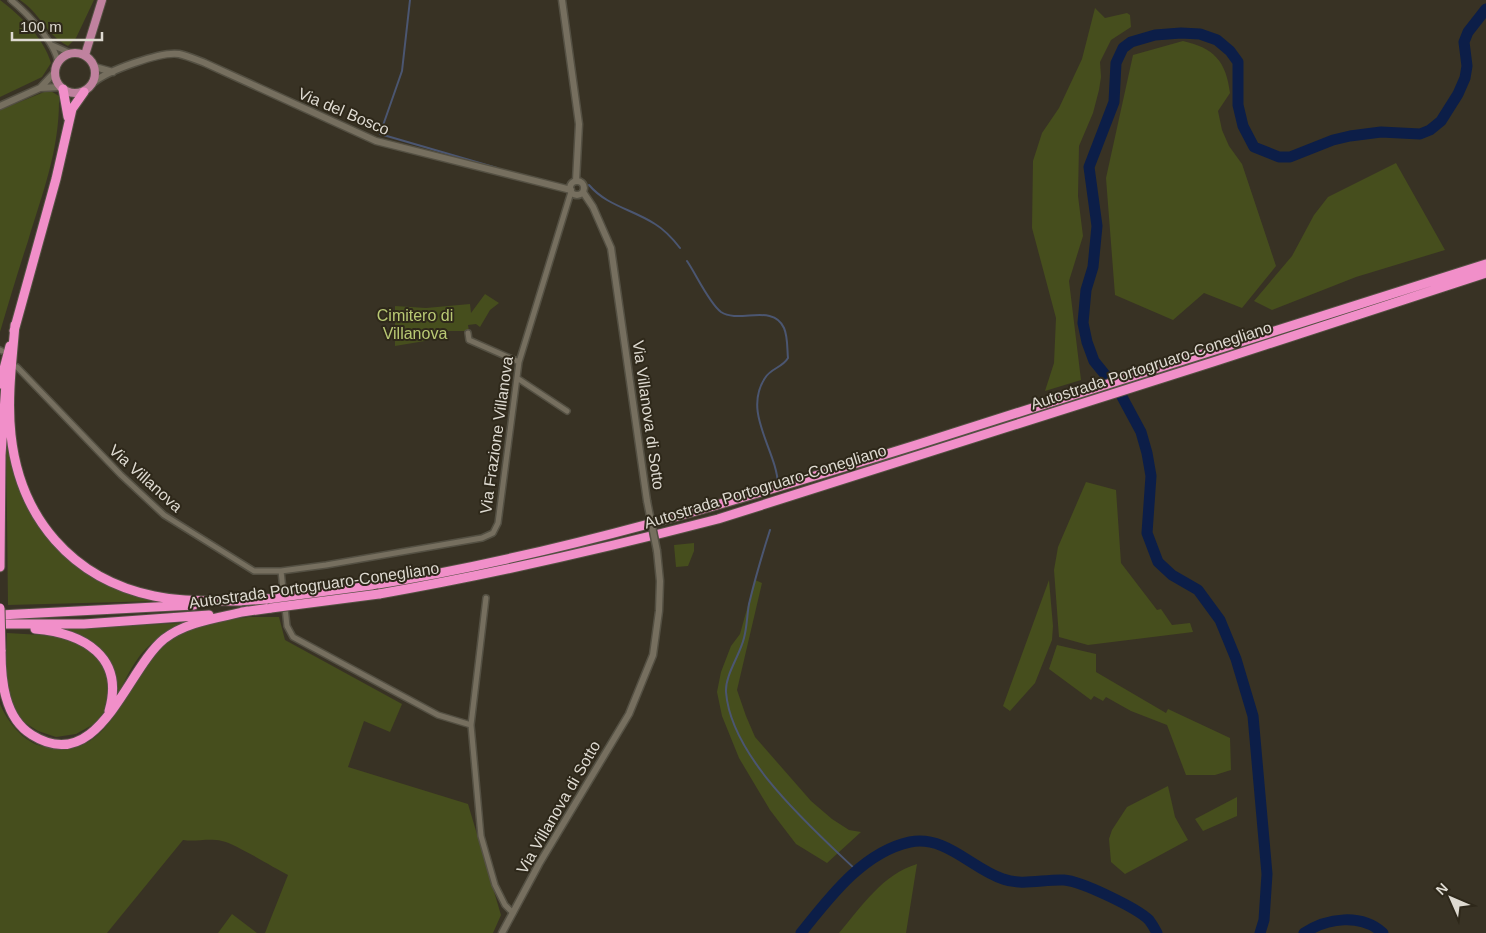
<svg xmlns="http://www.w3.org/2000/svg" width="1486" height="933" font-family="Arial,sans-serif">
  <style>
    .green { fill: #464e1d }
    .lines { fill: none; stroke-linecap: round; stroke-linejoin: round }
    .stream { stroke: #4b5671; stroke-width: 2 }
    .river { stroke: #0c1e48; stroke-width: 11 }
    .minor-casing { stroke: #545043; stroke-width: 8 }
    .tertiary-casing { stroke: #545043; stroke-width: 9 }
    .primary-casing { stroke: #545043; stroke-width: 10 }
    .motorway-casing { stroke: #545043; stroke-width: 11 }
    .minor { stroke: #766f5f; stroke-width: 5 }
    .tertiary { stroke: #766f5f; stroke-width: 6 }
    .primary { stroke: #c0829f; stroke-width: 8 }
    .motorway { stroke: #f18fc9; stroke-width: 9 }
    .tertiary-bridge-casing { stroke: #545043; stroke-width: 9; stroke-linecap: butt }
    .motorway-bridge-casing { stroke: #545043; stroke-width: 11; stroke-linecap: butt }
    .tertiary-bridge { stroke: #766f5f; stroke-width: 6 }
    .motorway-bridge { stroke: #f18fc9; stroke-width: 9 }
    .labels { text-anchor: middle; stroke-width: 4; stroke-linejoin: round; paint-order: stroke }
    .street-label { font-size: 16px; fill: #dedad1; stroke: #2e281a }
    .park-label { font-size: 16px; fill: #b9c974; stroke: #2e281a }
  </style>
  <rect width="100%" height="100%" fill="#383224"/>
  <path class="green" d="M0,0C20,15 44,38 51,63L42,77L0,97Z
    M20,0H94L76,38L68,46C44,33 41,14 20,0Z
    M1095,8L1105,18L1127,13L1130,15L1131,27L1111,40L1100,62L1101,77L1099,90L1093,113L1079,146L1078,196L1083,236L1069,281L1081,380L1045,391L1054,363L1056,318L1032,228L1033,161L1042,133L1059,108L1082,59Z
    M1183,41C1214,48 1226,61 1230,93L1218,111L1222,130L1229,146L1242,164L1276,266L1242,308L1204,293L1173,320L1115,295L1106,178L1133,55Z
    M49,90L59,96C60,149 43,191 28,241C18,271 9,302 0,332V110Z
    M1396,163L1445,250L1356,277L1272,310L1254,301L1292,256L1314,215L1328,197Z
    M485,294L499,303L490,310L480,327L476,324L468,325L469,331H447L425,341L395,346V306L426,308L470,304L471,313Z
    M6,431C18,506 47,554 116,589C129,595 146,598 160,601L8,605Z
    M1086,482L1116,490L1121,563L1157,610L1161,609L1172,625L1190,623L1193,632L1088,645L1059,637L1054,570L1058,547Z
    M694,543V551L688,566L676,567L674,545Z
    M755,580L762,583L737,690L746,716L755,737L811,801L832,819L849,830L861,832L827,863L796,844L770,810L739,758L722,716L717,692L721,672L731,646L740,634Z
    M1049,580L1053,626L1052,640L1035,683L1010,711L1003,706Z
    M249,617H279L285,640L402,704L390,732L364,721L348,767L468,804L501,915L493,933H265L288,875C272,867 236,844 222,841C208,838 196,842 183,840L107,933H0V704C8,723 27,747 49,747C58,747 68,749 76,747C119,736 132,668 165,641C187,623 221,621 249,617Z
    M182,623C143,645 137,656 117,696C117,688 117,680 115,672C110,649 82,636 63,629Z
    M7,633L59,636L88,648L102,664L109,685L104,712L94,724L76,734L56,737L38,731L22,721L11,701L6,672Z
    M1057,645L1096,654V672L1166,713L1168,709L1230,738L1231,770L1215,775H1186L1167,725L1131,711L1106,697L1103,701L1094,696L1091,700L1049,669Z
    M1168,786L1175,817L1188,840L1125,874L1111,862L1109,839L1112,830L1127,807Z
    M1237,797V816L1203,831L1195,819Z
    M917,864L906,933H839C862,906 883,874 917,864Z
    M232,914L257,933H218Z"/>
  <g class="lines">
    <path class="stream" d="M410,0L402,71L380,134L497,168
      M589,185C607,206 632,209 655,224C665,230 673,239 680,248
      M687,261C696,274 709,303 721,312C739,324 773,303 784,328C788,337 787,349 788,358C782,368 771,368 765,378C742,413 777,450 778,485
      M770,530C762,555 755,579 749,604C747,615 747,627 744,638C740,655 725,675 726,692C731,758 812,828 857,871"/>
    <path class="river" d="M801,933C829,898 863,852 910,842C946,835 972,869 1003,879C1022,886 1044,879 1064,880C1081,881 1137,908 1149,920C1152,924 1155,929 1157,933
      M1260,933L1264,920L1267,874L1253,716L1236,659L1220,620L1198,590L1172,575L1158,562L1147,533L1151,476L1147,453L1141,432L1120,393L1094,361L1087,342L1083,323L1086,290L1093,267L1097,226L1089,167L1114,102L1116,63L1123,48L1131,42L1155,35L1181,33L1200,34L1217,40L1230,51L1238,62V105L1243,126L1254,147L1279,157H1290L1333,140L1350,136L1381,132L1420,134L1430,130L1441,121L1458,94L1465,78L1467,66L1464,42L1468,32L1486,9
      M1304,933C1327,918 1361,913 1383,933"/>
    <defs>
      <path id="minor" d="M11,0C27,13 55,42 58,63
        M52,45L70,53
        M468,333L469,340L519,362
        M0,350L2,351
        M17,367L121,475L164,515L254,571H281L326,565L482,538L493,533L498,523L519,362L571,192
        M517,378L567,411
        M281,571L287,626L293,637L438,715L471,725
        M486,598L471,725L481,836L495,885L505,905L513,913"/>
      <path id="tertiary" d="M562,0L579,124L576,181
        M95,67L113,72
        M93,83C106,71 162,51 179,54C188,56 197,60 205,63L376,141L571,190
        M41,87L55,72
        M0,106L40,88L60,87
        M570 188a7 7 0 1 1 14 0a7 7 0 1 1-14 0Z
        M583,192L593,207L611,248L647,501
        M502,933L539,864L629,714L653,655L659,611L660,581L657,551"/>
      <path id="primary" d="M55 73a20 20 0 1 1 40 0a20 20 0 1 1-40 0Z
        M85,55L102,0"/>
      <path id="motorway" d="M63,89L68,117
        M15,325C12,361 7,399 11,435C20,518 72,579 154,596C182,602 212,600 241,601
        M14,331L56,179L72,109L84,92
        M0,384L10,346
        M0,567L1,455L6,383
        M372,585C558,555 739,500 919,444C1108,385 1297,323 1486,264
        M379,594C493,574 606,548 718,519L1213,362L1486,273
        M237,601L267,599
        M242,612L271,608
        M0,615L194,605
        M0,624H84L209,615
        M35,629C84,633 125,657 109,711
        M1,650C1,680 4,718 32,735C99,777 126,670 164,639C187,621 219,618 247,611"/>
    </defs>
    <use href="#minor" class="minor-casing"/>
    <use href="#tertiary" class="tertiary-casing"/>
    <use href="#primary" class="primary-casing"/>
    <use href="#motorway" class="motorway-casing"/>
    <use href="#minor" class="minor"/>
    <use href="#tertiary" class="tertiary"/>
    <use href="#primary" class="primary"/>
    <use href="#motorway" class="motorway"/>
    <defs>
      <path id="tertiary-bridge" d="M647,501L657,551"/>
      <path id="motorway-bridge" d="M267,599L372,585
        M0,608L1,650
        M271,608L379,594"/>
    </defs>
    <use href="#tertiary-bridge" class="tertiary-bridge-casing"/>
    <use href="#motorway-bridge" class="motorway-bridge-casing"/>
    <use href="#tertiary-bridge" class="tertiary-bridge"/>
    <use href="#motorway-bridge" class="motorway-bridge"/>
  </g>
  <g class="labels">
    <g class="street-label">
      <text transform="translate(344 111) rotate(23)" y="6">Via del Bosco</text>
      <text transform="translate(1151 365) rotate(-18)" y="6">Autostrada Portogruaro-Conegliano</text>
      <text transform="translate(649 415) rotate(82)" y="6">Via Villanova di Sotto</text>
      <text transform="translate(496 435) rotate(-82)" y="6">Via Frazione Villanova</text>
      <text transform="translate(146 478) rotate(42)" y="6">Via Villanova</text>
      <text transform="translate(765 486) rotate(-17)" y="6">Autostrada Portogruaro-Conegliano</text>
      <text transform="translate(314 585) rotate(-8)" y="6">Autostrada Portogruaro-Conegliano</text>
      <text transform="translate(558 807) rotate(-60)" y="6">Via Villanova di Sotto</text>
    </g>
    <g class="park-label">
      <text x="415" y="321">Cimitero di<tspan x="415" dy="18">Villanova</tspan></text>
    </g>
  </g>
  <g transform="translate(1451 898) rotate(315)" stroke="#2e281a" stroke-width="4" paint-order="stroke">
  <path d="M0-4L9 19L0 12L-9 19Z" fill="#dedad1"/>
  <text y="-8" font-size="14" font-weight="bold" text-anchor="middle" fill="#dedad1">N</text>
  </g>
  <path d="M12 32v8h90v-8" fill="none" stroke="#dedad1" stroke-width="2.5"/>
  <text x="20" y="32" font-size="15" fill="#dedad1" stroke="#2e281a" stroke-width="4" paint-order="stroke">100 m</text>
</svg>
